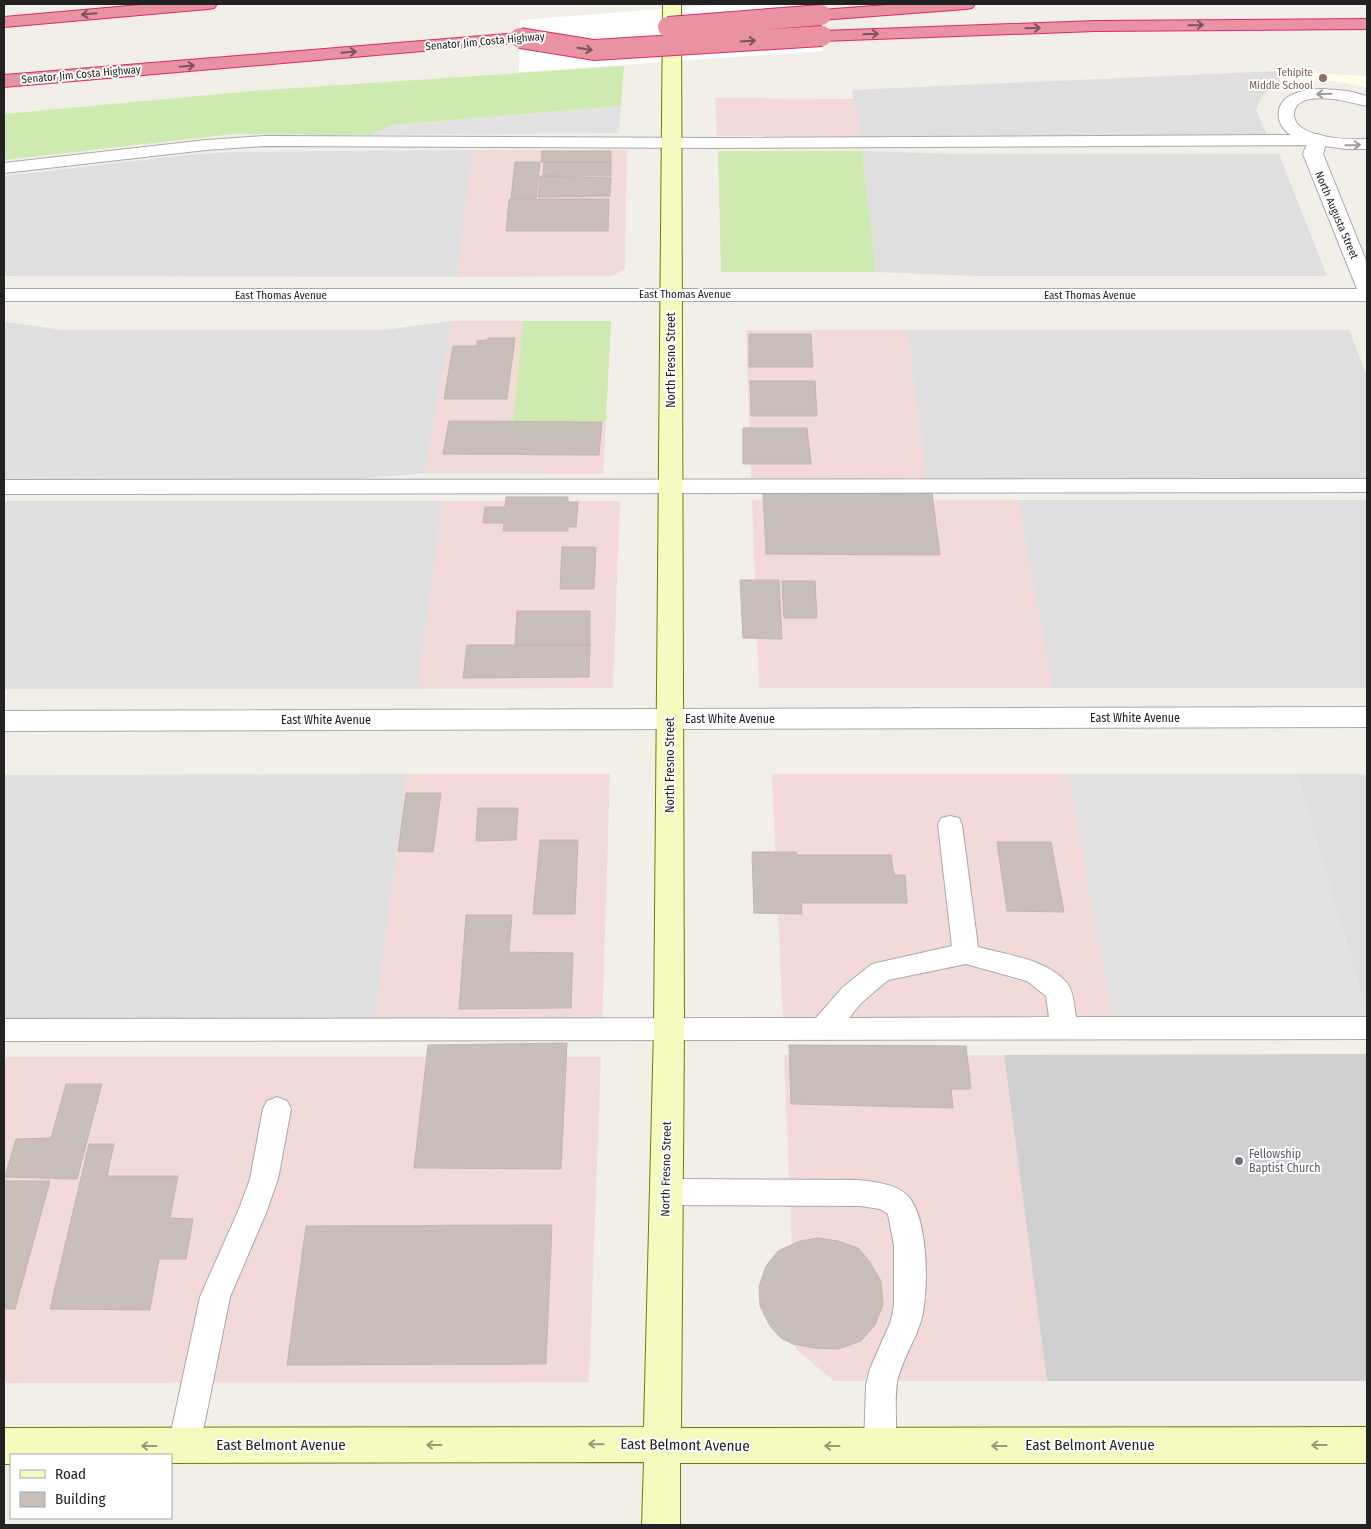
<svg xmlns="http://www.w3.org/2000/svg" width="1371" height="1529" font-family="'Fira Sans Condensed',sans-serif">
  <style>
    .residential { fill: #e0dfdf }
    .commercial { fill: #f2dad9 }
    .education { fill: #ffffe5 }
    .religious { fill: #d0d0d0 }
    .grass { fill: #cdebb0 }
    .parking { fill: #e2e2e2 }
    .pier { fill: #fff }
    .building { fill: #c7bfb8; stroke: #c4b6ab }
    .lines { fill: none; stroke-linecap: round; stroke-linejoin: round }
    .lane-casing { stroke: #a9a9a9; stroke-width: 2 }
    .street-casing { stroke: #a9a9a9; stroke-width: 2 }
    .secondary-casing { stroke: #707d05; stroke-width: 2 }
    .highway-casing { stroke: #dc2a67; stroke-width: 2 }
    .lane { fill: #fff; fill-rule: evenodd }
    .street { fill: #fff; fill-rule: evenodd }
    .secondary { fill: #f7fabf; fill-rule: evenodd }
    .highway { fill: #e892a2; fill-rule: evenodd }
    .highway-bridge-casing { stroke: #dc2a67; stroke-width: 22; stroke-linecap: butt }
    .highway-bridge { stroke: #e892a2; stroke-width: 20 }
    .oneway { stroke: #7b545c }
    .oneway2 { stroke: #9c9c9c }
    .oneway3 { stroke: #979978 }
    .education-dot { fill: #8d6e63; stroke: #fff; stroke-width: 2 }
    .worship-dot { fill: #6b7280; stroke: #fff; stroke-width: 2 }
    .labels { text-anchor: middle; stroke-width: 4; stroke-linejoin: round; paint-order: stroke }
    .far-street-label { font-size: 11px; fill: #222; stroke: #fff }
    .far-education-label { font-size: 11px; fill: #785e54; stroke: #fff; text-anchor: end }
    .street-label { font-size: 12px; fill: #222; stroke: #fff }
    .worship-label { font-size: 12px; fill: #5b616d; stroke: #fff; text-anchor: start }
    .near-street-label { font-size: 15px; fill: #222; stroke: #fff }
  </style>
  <rect width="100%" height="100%" fill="#f2efe9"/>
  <path class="residential" d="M1276,71L1282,85L1268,91L1260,99L1256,110L1268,137H861L852,90Z
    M473,150L457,277L4,276V176L186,155L233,152Z
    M862,151L955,154H1279L1327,276H977L876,272Z
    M452,321L425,473L314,483H50L4,479V327L6,322L63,330H384Z
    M907,330H1349L1367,376V483H927Z
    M1018,500H1367V688H1052Z
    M4,501H443L418,689H4Z
    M407,774L374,1027L4,1026V775Z
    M1297,774H1367V1015Z"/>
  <path class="commercial" d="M715,98L855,99L861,137L717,136Z
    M473,150H627L625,269L612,276L457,277Z
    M452,321H523L513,421H606L603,474L425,473Z
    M746,330H907L927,483H751Z
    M752,500H1018L1052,688H759Z
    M443,501H620L613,688L418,689Z
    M407,774H610L602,1026L374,1027Z
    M772,774H1068L1114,1025L783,1026Z
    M784,1055H1004L1047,1381H834L796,1349Z
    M4,1057H601L589,1382L4,1383Z"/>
  <path class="education" d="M1276,71L1367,76V88L1346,83L1323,80L1300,82L1282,85Z"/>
  <path class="religious" d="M1367,1054V1381H1047L1004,1055Z"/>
  <path class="grass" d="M624,66L621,106L392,125L372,135L234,134L4,160V114L252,91Z
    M718,151H862L876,272H721Z
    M523,321H611L606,421H513Z"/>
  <path class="parking" d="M621,106L619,133L372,135L392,125Z
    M1068,774H1297L1367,1015V1025H1114Z"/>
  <path class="pier" d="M725,4H820L823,51L519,72L520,20Z"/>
  <path class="building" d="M542,151H611V162H541Z
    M515,162H540L536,198H511Z
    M544,162H611V176H543Z
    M540,176L611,178L610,196L538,197Z
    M509,199H609L608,231H506Z
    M749,334H811L813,367H749Z
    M488,338H515L507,399H444L453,346H477V341L487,340Z
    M750,381H815L817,416H751Z
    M449,421L602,422L599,455L443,454Z
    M743,428H807L811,464H743Z
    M763,493H932L940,555L766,554Z
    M506,497H568V502H578L576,527H568V531H503L504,523H483L485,507H505Z
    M562,547H596L594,589H560Z
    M740,580H779L782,639L743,638Z
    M782,581H815L817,618H784Z
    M517,611H590V645H515Z
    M467,645H590L589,677L463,678Z
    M406,793H441L433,852L398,851Z
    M478,808H518L516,840L476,841Z
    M540,840H578L575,914H533Z
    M997,842H1051L1064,912L1007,911Z
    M752,852H796L797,855H891L894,875H905L907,903H801L802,914L754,913Z
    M466,915H512L509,952L573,953L571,1008L459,1009Z
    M567,1043L561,1169L414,1168L428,1045Z
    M789,1045L966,1046L971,1089H951L953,1108L791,1104Z
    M66,1084H102L77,1179L5,1177L16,1139L51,1138Z
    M89,1144H114L107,1176H178L170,1218L193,1219L186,1259H159L150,1310L50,1309Z
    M4,1181H50L15,1309H4Z
    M552,1225L546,1364L287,1365L306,1226Z
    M818,1238L838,1241L858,1248L870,1262L881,1281L883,1305L875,1325L861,1341L838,1349L814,1348L793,1344L781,1338L770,1326L760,1306L759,1287L766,1266L778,1251L800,1241Z"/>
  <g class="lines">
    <defs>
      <path id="lane" d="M1322,89L1348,91L1367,96V106C1348,102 1330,96 1310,99C1305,100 1297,103 1295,109C1285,139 1351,140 1367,139V149H1346L1318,145L715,148L264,146L206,150L4,173V163L206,140L264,136L715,138L1291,135C1274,125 1274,101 1294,94C1303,90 1313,89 1322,89Z
        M4,480L1367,479V492L4,494Z
        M950,816L959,818L962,825L978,947C1007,955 1047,959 1067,983C1074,992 1074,1007 1076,1017H1367V1039L4,1041V1019L816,1018L843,987L872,964L952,946L938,825L941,818ZM966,964L1027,981L1046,996L1049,1017L849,1018L861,1003L888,980Z
        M277,1097L287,1101L291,1109L278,1179L266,1213L230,1297L200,1446L195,1457L184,1461L173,1457L168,1446L200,1297L239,1209L250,1179L263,1109L267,1101Z
        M665,1179L860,1180C875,1182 896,1184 907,1195C929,1217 929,1293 921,1321C915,1341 903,1358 898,1378C892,1404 901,1433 891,1457L880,1461L869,1457L864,1446L866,1385L870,1369L891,1321L894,1304V1245L888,1214L880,1209L860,1206L665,1205L655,1201L651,1192L655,1183Z"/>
      <path id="street" d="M1317,134L1324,136L1327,140L1323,154L1367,263V301H4V289H1357L1303,154L1310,136Z
        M1367,707V727L4,731V711Z"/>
      <path id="secondary" d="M663,4H681L684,1029L681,1428L1367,1427V1463H680V1525H642L644,1462L171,1463V1455H11V1464H4V1428L644,1427L654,1029Z"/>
      <path id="highway" d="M151,4H217L214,8L208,9L4,27V17Z
        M900,4H975L972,8L966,9L821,20L815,19L812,15L815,11L821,10Z
        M1367,19V29L1095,31L822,41L816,40L813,36L816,32L822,31L1095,21Z
        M520,33L526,34L529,38L526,42L4,87V75Z"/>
    </defs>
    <use href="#lane" class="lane-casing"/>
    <use href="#street" class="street-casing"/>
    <use href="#secondary" class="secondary-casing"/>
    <use href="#highway" class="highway-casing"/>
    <use href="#lane" class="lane"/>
    <use href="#street" class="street"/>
    <use href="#secondary" class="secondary"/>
    <use href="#highway" class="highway"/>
    <defs>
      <path id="highway-bridge" d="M668,27L821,15
        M520,38L594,50L822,36"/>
    </defs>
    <use href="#highway-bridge" class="highway-bridge-casing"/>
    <use href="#highway-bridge" class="highway-bridge"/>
  </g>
  <defs><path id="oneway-shaft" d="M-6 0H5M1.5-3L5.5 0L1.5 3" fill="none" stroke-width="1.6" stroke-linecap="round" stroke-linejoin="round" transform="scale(1.25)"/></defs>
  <g class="oneway">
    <use href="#oneway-shaft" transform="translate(89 14) rotate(175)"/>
    <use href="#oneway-shaft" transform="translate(1196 25) rotate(-1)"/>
    <use href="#oneway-shaft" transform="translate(1033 28) rotate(-2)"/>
    <use href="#oneway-shaft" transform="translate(871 34) rotate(-2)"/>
    <use href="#oneway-shaft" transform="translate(748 41) rotate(-3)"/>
    <use href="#oneway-shaft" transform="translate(585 49) rotate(9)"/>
    <use href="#oneway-shaft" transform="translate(349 52) rotate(-5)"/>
    <use href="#oneway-shaft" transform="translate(187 66) rotate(-5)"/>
  </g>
  <g class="oneway2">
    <use href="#oneway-shaft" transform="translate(1324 94) rotate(179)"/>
    <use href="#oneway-shaft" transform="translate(1353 145) rotate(-1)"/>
  </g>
  <g class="oneway3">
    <use href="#oneway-shaft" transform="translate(596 1444) rotate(-179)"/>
    <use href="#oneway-shaft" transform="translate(434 1445) rotate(180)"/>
    <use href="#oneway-shaft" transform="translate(1319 1445) rotate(180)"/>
    <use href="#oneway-shaft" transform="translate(149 1446) rotate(180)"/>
    <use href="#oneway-shaft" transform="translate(832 1446) rotate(180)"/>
    <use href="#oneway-shaft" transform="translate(999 1446) rotate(180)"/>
  </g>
  <circle class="education-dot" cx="1323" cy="78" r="5"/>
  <circle class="worship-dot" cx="1239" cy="1161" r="5"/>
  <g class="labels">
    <g class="far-street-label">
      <text transform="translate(485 41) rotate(-5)" y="4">Senator Jim Costa Highway</text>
      <text transform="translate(81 74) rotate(-5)" y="4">Senator Jim Costa Highway</text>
      <text transform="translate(1337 215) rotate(67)" y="4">North Augusta Street</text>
      <text x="685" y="298">East Thomas Avenue</text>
      <text x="281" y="299">East Thomas Avenue</text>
      <text x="1090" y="299">East Thomas Avenue</text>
    </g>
    <g class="far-education-label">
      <text x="1313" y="76">Tehipite<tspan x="1313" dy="13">Middle School</tspan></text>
    </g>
    <g class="street-label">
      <text transform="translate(671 360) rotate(-90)" y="4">North Fresno Street</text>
      <text x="1135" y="722">East White Avenue</text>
      <text x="730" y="723">East White Avenue</text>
      <text x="326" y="724">East White Avenue</text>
      <text transform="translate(670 765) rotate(-90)" y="4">North Fresno Street</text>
      <text transform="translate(666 1169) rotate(-89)" y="4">North Fresno Street</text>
    </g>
    <g class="worship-label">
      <text x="1249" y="1158">Fellowship<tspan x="1249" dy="14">Baptist Church</tspan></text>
    </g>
    <g class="near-street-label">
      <text x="281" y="1450">East Belmont Avenue</text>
      <text transform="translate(685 1445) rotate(1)" y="5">East Belmont Avenue</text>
      <text x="1090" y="1450">East Belmont Avenue</text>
    </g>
  </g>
  <rect width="1371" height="1529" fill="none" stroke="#222222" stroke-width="10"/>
  <rect x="10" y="1454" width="162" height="65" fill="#ffffff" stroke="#a7a7a7"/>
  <rect x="20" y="1470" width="25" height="8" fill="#f7fabf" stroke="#a7a7a7"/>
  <text x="55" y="1479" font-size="15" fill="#222222">Road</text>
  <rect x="20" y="1492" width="25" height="15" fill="#c7bfb8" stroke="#a7a7a7"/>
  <text x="55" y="1504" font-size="15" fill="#222222">Building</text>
</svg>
